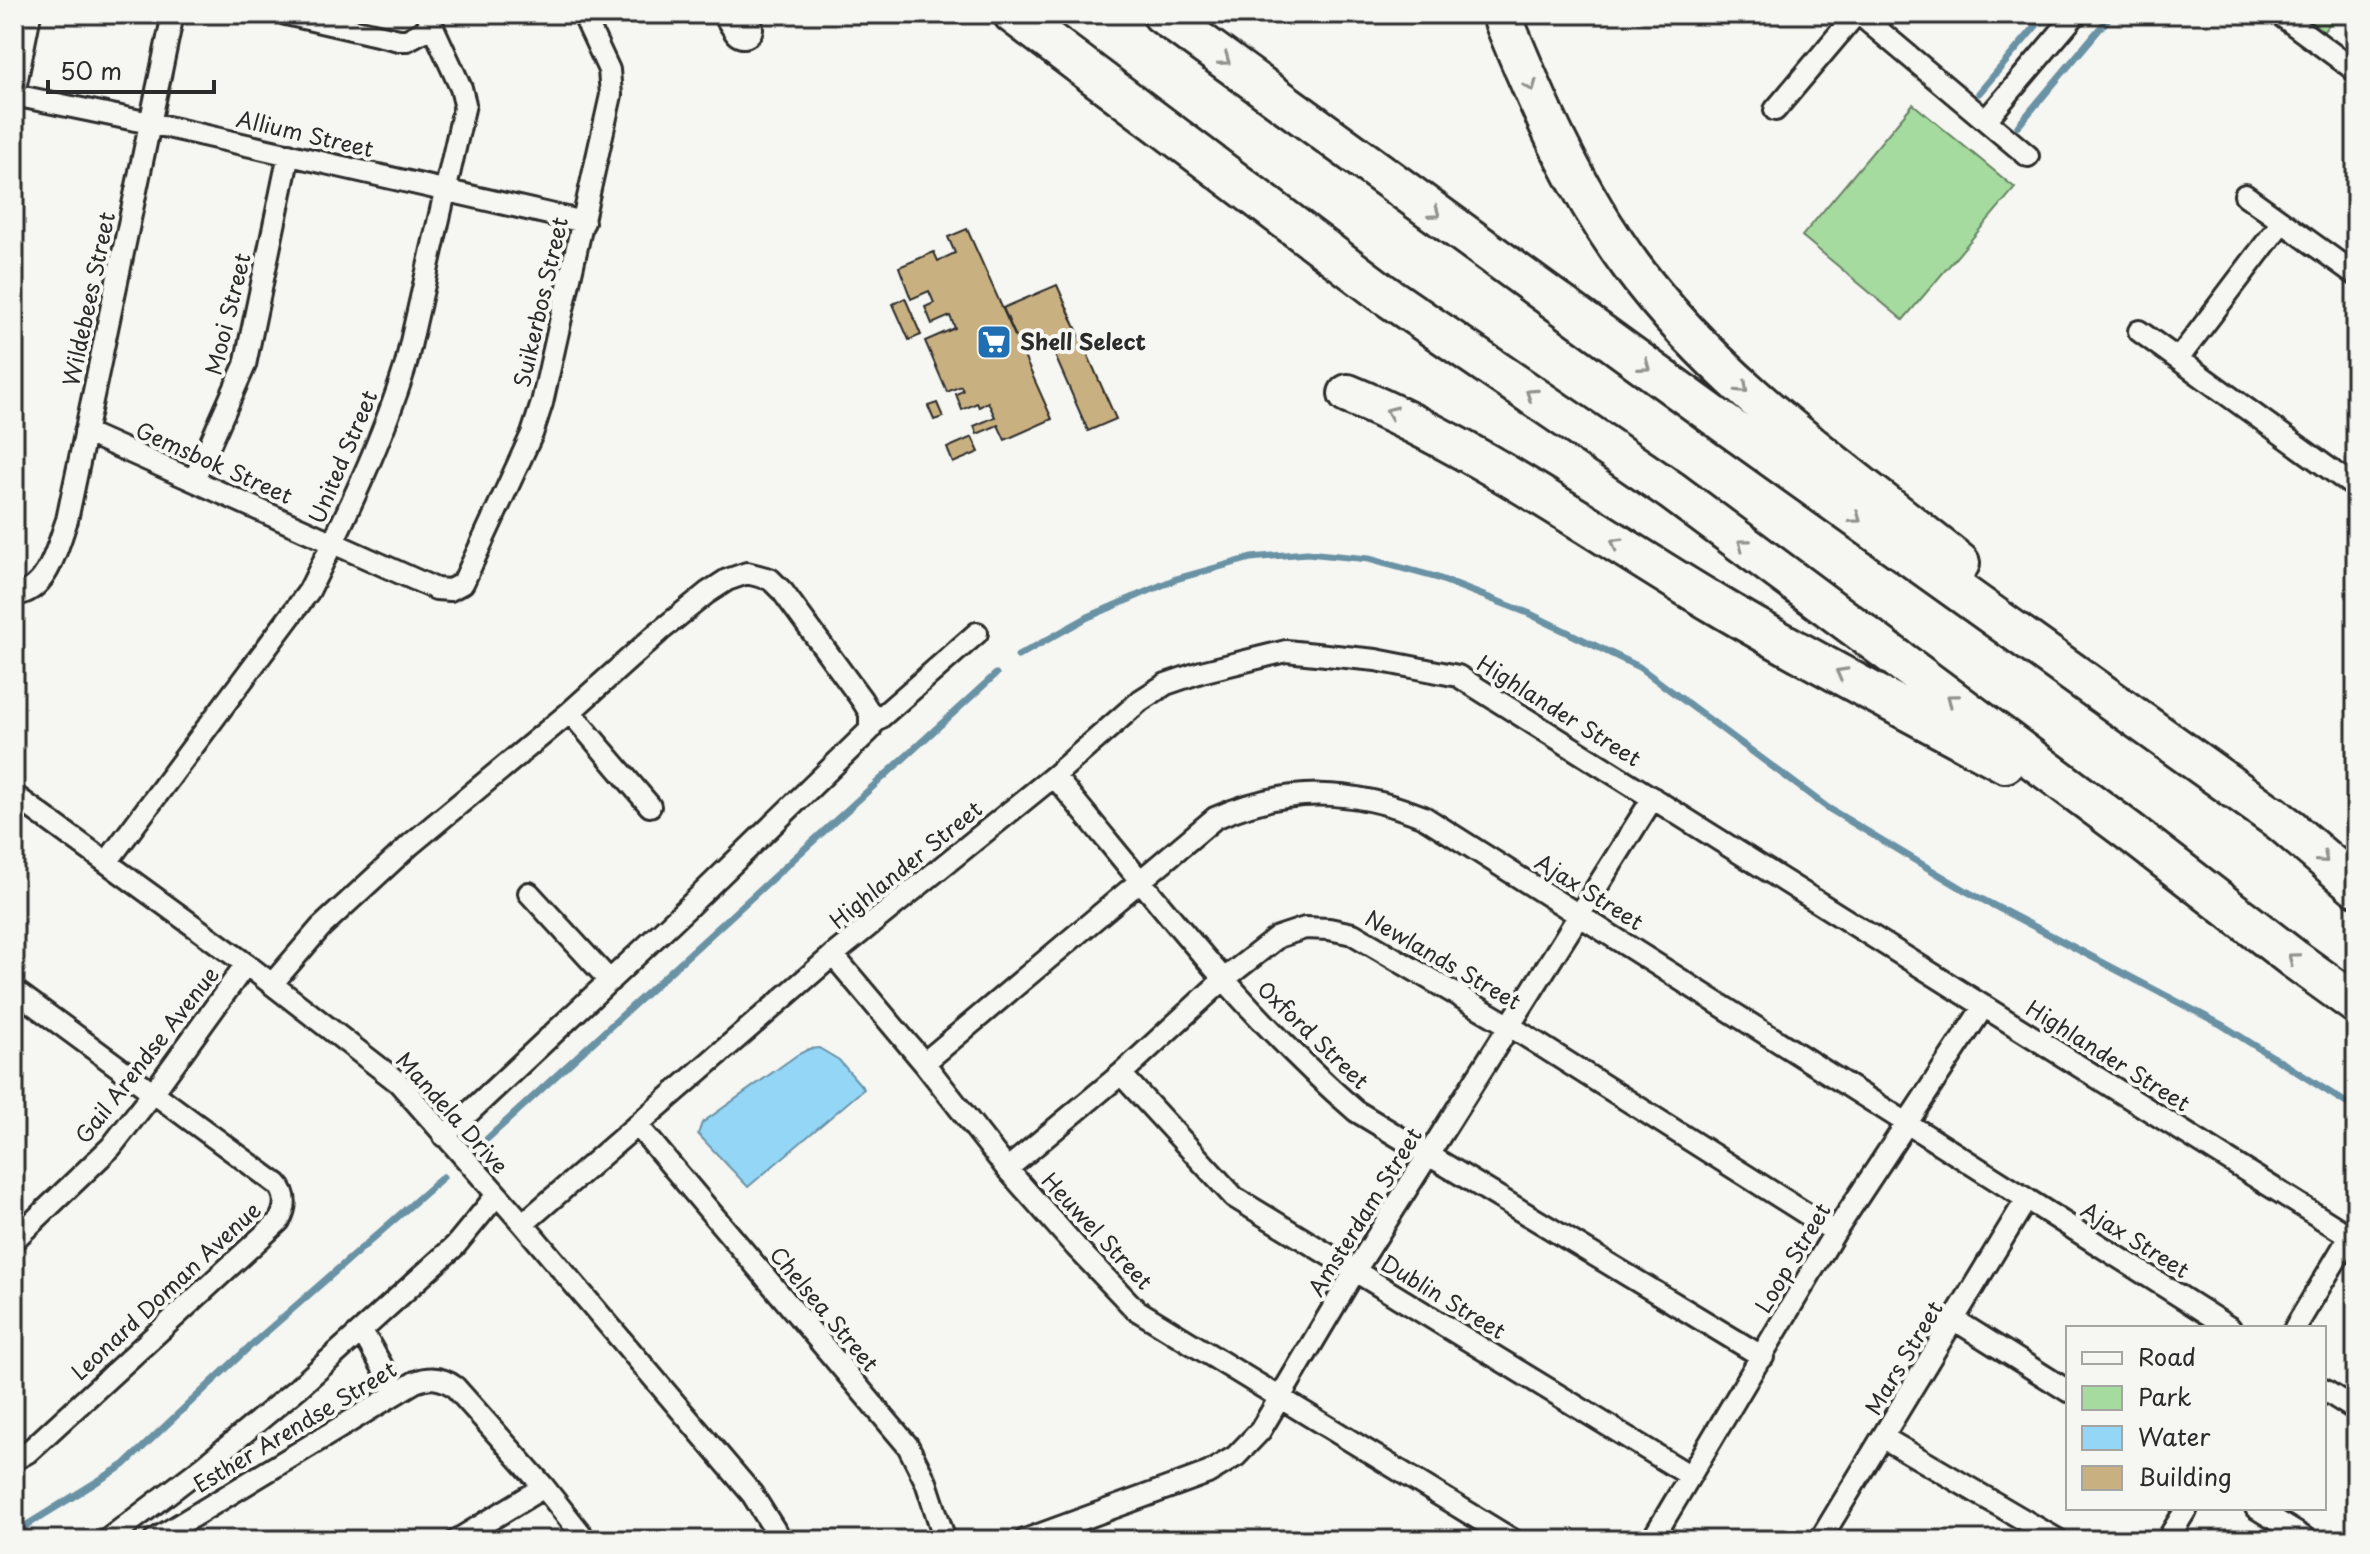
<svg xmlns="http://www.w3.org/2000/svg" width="2370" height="1554" font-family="'Playpen Sans',sans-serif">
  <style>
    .green { fill: #a5db9f; stroke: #688365; stroke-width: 2 }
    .water { fill: #94d6f6; stroke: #6a92a5; stroke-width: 2 }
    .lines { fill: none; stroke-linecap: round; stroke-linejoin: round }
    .stream { stroke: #6a92a5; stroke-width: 7 }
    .building { fill: #c8b080; stroke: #2b2b2b; stroke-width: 2 }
    .street-casing { stroke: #2b2b2b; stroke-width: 26 }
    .highway-casing { stroke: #2b2b2b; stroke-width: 44 }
    .street { stroke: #f6f6f2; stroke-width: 20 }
    .highway { stroke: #f6f6f2; stroke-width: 38 }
    .oneway { stroke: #90908e }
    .labels { text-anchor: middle; stroke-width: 8; stroke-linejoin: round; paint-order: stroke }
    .street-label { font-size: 22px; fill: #2b2b2b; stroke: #f6f6f2 }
    .poi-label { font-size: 22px; font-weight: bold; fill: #2b2b2b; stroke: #f6f6f2; text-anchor: start }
  </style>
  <rect width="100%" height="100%" fill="#f6f6f2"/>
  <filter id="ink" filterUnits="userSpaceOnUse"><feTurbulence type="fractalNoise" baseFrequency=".0125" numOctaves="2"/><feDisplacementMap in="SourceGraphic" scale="16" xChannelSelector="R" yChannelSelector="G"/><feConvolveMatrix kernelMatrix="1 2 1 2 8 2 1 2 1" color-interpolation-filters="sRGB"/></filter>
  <g filter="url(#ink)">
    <path class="green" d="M2290,14H2337L2320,36Z
      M1913,104L2015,188L1903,320L1802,236Z"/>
    <path class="water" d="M819,1048L839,1060L864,1089L748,1187L698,1134L702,1123L797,1055L809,1049Z"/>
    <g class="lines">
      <path class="stream" d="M1979,93L2046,14
        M2018,126L2112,14
        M1018,656L1088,617L1176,579L1251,558L1307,553L1369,559L1435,577L1528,613L1639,667L1828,808L1968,892L2222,1025L2356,1109
        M487,1139L996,674
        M14,1533L124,1465L249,1347L443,1177"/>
    </g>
    <path class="building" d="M967,229L1052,419L1005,440L998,425L977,434L974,426L995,417L988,402L979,407L977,403L962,410L956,394L963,391L961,386L947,392L925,341L955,328L950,316L932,324L925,307L934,303L929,291L911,299L899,267L934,252L938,261L955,253L948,237Z
      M1057,285L1116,419L1088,431L1050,344L1024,355L1003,308Z
      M905,298L921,335L909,340L893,304Z
      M937,403L943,417L934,420L928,406Z
      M972,437L979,452L953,463L947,448Z"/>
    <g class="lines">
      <defs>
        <path id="street" d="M286,14L399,40H407L433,26
          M1859,14L2028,156
          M2279,14L2356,71
          M14,94L30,14
          M14,95L150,123L584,222
          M1775,110L1856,14
          M1986,120L2076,14
          M2245,195L2356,275
          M2139,331L2356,488
          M2178,359L2282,222
          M85,432L436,589L450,590L463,583L532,434L542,403L611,95L609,70L583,14
          M194,480L245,365L289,154
          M14,595C48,592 57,547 67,520L173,14
          M570,712L650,806
          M872,725L977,633
          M1054,776C1151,892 1242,1013 1356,1111L1763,1357
          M14,795L246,964L398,1082L523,1224L752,1494L781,1540
          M107,862L309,591C345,518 382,442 406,364L465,104L461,88L427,14
          M529,893L610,981
          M833,955L924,1063L1007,1169L1076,1247L1135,1309L1513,1540
          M272,984L321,927L410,845L570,712L660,631L707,593L727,580L747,573L770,579L783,592L862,700L870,713V730L687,908L444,1136
          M14,990L277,1184C288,1195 286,1209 279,1221L28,1452L14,1460
          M924,1063L1215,818C1287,786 1351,788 1424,817L2230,1328
          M1121,1074L1234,1197L1689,1475
          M638,1126L908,1446L926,1482L945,1540
          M1007,1169L1121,1074L1223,980L1278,937L1305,928L1329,929L1353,934L1510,1026L1835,1232
          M523,1224L833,955L1054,776L1141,700L1166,684L1201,672L1286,651L1376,660L1458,676L2356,1240
          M14,1240L111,1147L153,1093L246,964
          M1955,1320L2068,1391
          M2295,1328L2350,1236
          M362,1331L397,1393
          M2324,1390L2356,1410
          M1884,1438L2058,1540
          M2256,1508L2308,1540
          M107,1540L204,1466L298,1388L455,1246L496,1196
          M154,1540L415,1382C430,1376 442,1377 455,1387L544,1487L586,1540
          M457,1540L544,1487
          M1025,1540L1208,1473L1236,1456L1260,1431L1355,1271L1653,798
          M1652,1540L1835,1232L1984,1006
          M1820,1540L2026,1200
          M2167,1540L2187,1508"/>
        <path id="highway" d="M734,14L743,28
          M1013,14L1384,294L1672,491L2130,832L2294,959L2356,1004
          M1162,14L1728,426L2291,829
          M1501,14C1537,102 1574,189 1632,267C1720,386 1846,471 1960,563
          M1348,394C1479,448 1596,533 1717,605C1811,661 1909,711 2005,763
          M2273,815L2356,886"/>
      </defs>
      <use href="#street" class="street-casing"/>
      <use href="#highway" class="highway-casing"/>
      <use href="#street" class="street"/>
      <use href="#highway" class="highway"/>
    </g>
    <defs><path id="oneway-chevron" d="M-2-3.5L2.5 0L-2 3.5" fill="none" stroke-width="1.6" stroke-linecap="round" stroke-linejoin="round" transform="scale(2)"/></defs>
    <g class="oneway">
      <use href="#oneway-chevron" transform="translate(1225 60) rotate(36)"/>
      <use href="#oneway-chevron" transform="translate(1531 86) rotate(68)"/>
      <use href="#oneway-chevron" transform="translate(1435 213) rotate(36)"/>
      <use href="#oneway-chevron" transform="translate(1645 366) rotate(36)"/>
      <use href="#oneway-chevron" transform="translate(1743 388) rotate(43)"/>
      <use href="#oneway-chevron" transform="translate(1531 394) rotate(-146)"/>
      <use href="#oneway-chevron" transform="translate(1391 412) rotate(-157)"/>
      <use href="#oneway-chevron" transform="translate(1856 518) rotate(36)"/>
      <use href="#oneway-chevron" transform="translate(1616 543) rotate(-149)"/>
      <use href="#oneway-chevron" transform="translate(1743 544) rotate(-143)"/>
      <use href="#oneway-chevron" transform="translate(1841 673) rotate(-151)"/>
      <use href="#oneway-chevron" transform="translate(1952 699) rotate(-143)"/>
      <use href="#oneway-chevron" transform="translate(2323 858) rotate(41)"/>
      <use href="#oneway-chevron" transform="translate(2293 958) rotate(-143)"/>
    </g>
  </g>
  <defs>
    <symbol id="supermarket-square" viewBox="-11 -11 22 22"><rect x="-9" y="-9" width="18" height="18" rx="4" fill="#1f6fb2" stroke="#f6f6f2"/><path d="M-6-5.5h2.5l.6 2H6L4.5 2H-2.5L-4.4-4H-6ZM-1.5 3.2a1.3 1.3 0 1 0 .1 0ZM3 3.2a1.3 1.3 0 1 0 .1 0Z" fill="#fff"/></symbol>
  </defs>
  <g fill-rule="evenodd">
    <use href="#supermarket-square" x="974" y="322" width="40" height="40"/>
  </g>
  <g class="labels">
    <g class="street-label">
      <text transform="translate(305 134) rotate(13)" y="8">Allium Street</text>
      <text transform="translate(89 299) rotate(-78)" y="8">Wildebees Street</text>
      <text transform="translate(541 302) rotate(-77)" y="8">Suikerbos Street</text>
      <text transform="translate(228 314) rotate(-76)" y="8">Mooi Street</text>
      <text transform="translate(343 457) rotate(-67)" y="8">United Street</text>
      <text transform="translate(214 463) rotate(24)" y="8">Gemsbok Street</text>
      <text transform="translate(1559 711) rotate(32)" y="8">Highlander Street</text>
      <text transform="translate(906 865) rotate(-39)" y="8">Highlander Street</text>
      <text transform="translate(1589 892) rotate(32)" y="8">Ajax Street</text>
      <text transform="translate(1443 960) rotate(30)" y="8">Newlands Street</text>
      <text transform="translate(1313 1035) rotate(44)" y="8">Oxford Street</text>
      <text transform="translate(147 1055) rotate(-52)" y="8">Gail Arendse Avenue</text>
      <text transform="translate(2108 1056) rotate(32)" y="8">Highlander Street</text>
      <text transform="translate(452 1113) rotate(48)" y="8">Mandela Drive</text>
      <text transform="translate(1365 1212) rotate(-58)" y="8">Amsterdam Street</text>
      <text transform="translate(1097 1231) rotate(47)" y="8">Heuwel Street</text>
      <text transform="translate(2135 1240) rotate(32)" y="8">Ajax Street</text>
      <text transform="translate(1793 1258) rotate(-59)" y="8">Loop Street</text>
      <text transform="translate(166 1291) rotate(-43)" y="8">Leonard Doman Avenue</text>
      <text transform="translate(1443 1297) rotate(31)" y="8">Dublin Street</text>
      <text transform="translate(824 1309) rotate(50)" y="8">Chelsea Street</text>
      <text transform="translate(1904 1358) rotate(-59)" y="8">Mars Street</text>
      <text transform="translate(295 1427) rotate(-31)" y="8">Esther Arendse Street</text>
    </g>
    <g class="poi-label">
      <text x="1020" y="350">Shell Select</text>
    </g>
  </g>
  <rect width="2370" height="1554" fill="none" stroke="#f6f6f2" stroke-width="48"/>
  <rect x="24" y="24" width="2322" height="1506" fill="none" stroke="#2b2b2b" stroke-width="3" filter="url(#ink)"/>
  <rect x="2066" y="1326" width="260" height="184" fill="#f6f6f2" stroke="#a5a5a2" stroke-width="2"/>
  <rect x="2082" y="1352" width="40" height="12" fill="#f6f6f2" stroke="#a5a5a2" stroke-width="2"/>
  <text x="2138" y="1366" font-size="24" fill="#2b2b2b">Road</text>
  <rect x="2082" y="1386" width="40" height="24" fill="#a5db9f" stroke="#a5a5a2" stroke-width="2"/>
  <text x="2138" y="1406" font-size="24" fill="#2b2b2b">Park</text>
  <rect x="2082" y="1426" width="40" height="24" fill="#94d6f6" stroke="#a5a5a2" stroke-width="2"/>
  <text x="2138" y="1446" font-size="24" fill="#2b2b2b">Water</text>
  <rect x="2082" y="1466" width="40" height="24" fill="#c8b080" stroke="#a5a5a2" stroke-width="2"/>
  <text x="2138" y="1486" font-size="24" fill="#2b2b2b">Building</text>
  <path d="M48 80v12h166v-12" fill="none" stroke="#2b2b2b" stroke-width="4"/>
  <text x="60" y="80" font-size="24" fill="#2b2b2b" stroke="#f6f6f2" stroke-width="6" paint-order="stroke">50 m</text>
</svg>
